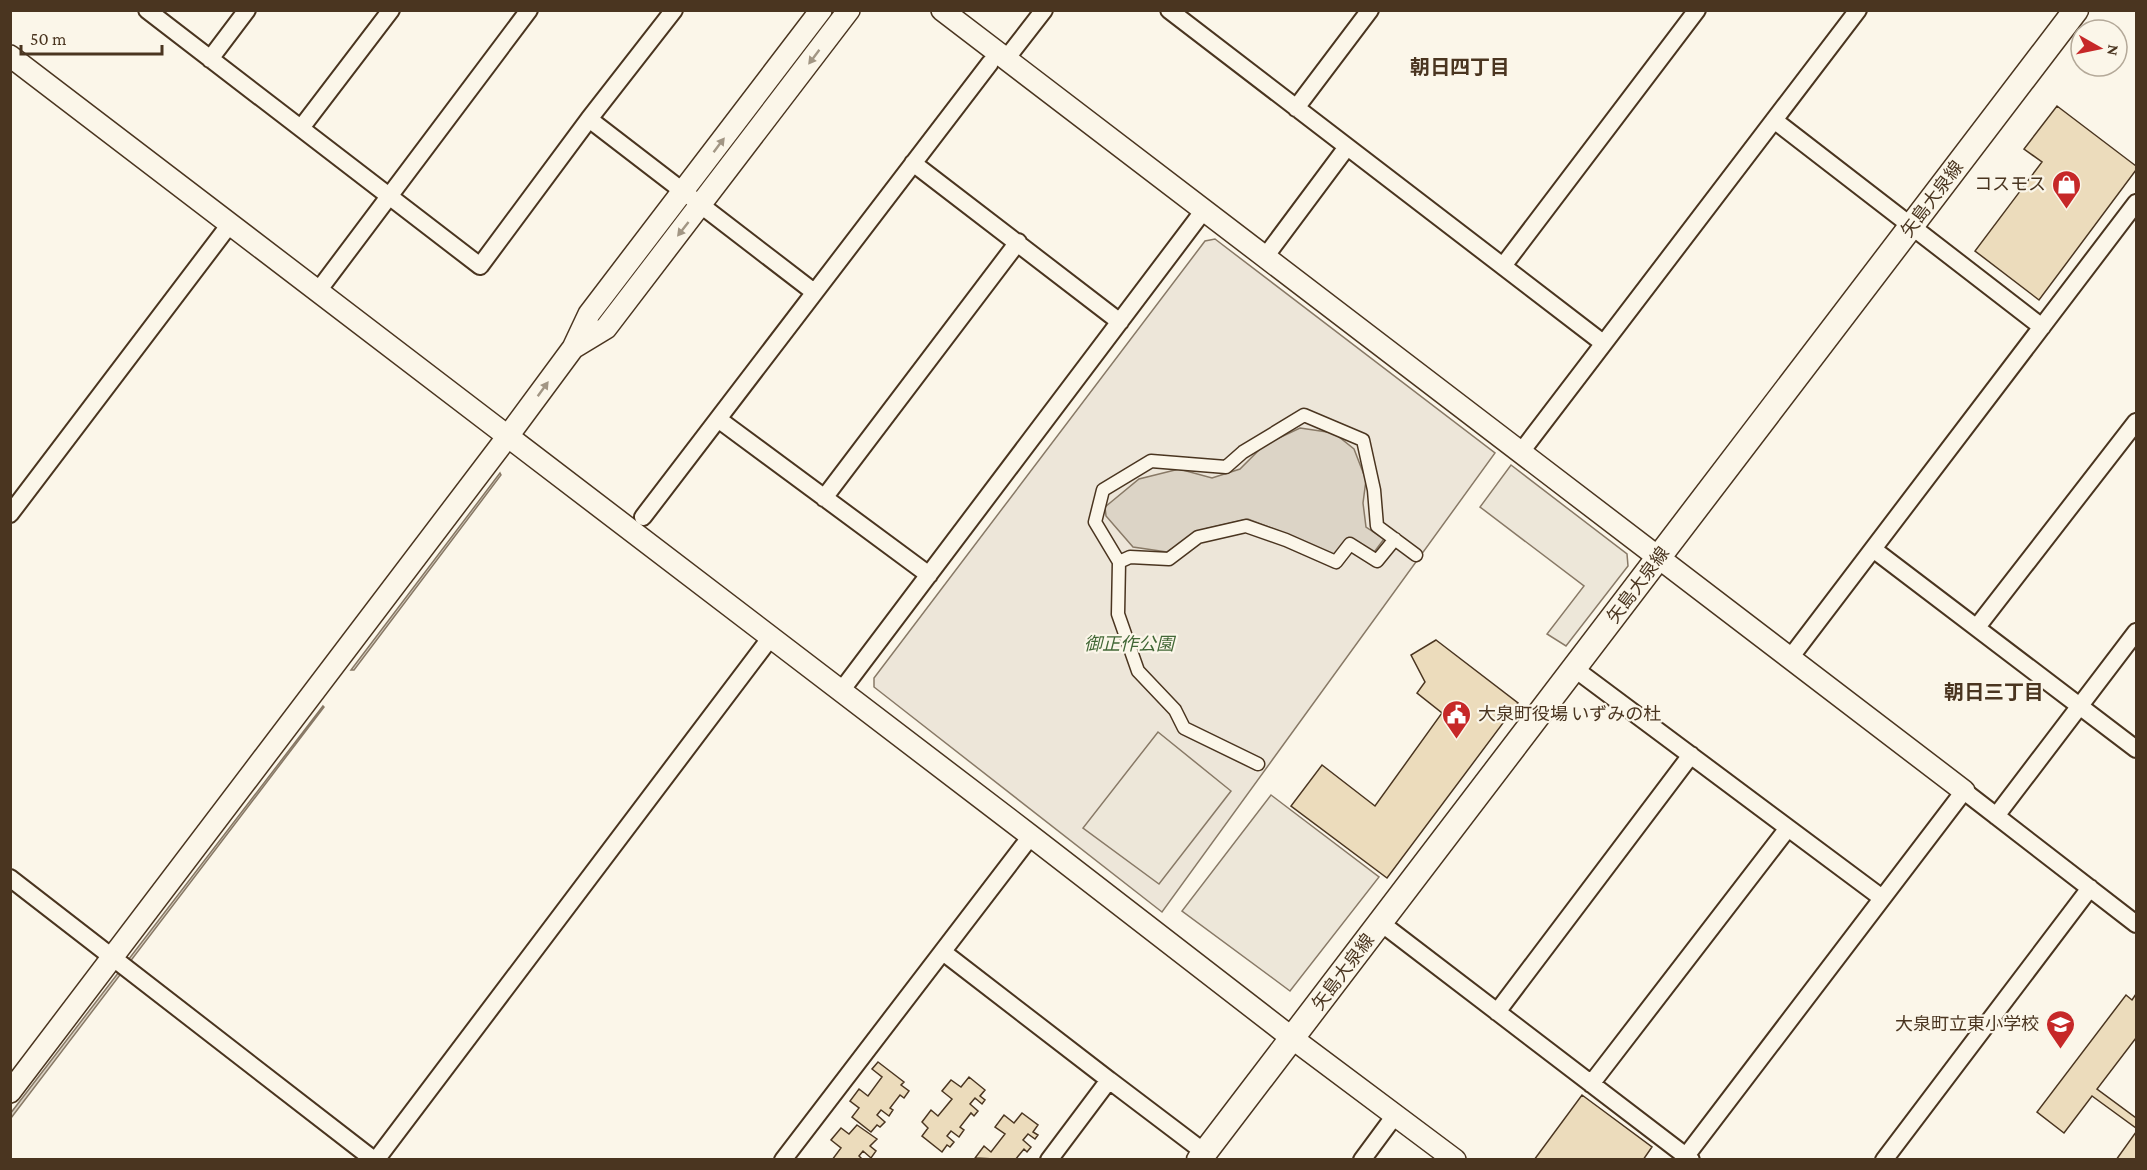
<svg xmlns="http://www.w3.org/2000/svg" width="2147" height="1170" font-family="'Crimson Pro','Noto Sans JP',serif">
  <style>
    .green { fill: #ede6d9; stroke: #887966; stroke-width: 1.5 }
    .parking { fill: #ede7d9; stroke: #887966; stroke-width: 1.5 }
    .water { fill: #dcd4c6; stroke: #887966; stroke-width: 1.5 }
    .building { fill: #ecdcbc; stroke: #4a3520; stroke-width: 1.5 }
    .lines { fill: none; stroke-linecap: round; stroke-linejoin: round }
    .pedestrian-casing { stroke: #4a3520; stroke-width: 15 }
    .minor-casing { stroke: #4a3520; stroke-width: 20 }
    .tertiary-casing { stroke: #4a3520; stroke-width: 24 }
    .secondary-casing { stroke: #4a3520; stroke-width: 27 }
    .pedestrian { stroke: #fbf6e9; stroke-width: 12 }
    .minor { stroke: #fbf6e9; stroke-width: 16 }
    .tertiary { stroke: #fbf6e9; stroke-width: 21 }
    .secondary { stroke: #fbf6e9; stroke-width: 24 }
    .oneway { fill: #a29684 }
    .labels { text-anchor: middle; stroke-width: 4.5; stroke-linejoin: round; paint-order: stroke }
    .poi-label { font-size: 18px; fill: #4a3520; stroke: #fbf6e9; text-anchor: end }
    .street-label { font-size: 18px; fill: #4a3520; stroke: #fbf6e9 }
    .park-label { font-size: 18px; font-style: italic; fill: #436837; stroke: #fbf6e9 }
    .neighbourhood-label { font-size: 20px; font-weight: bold; fill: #4a3520; stroke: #fbf6e9 }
  </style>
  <rect width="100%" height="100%" fill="#fbf6e9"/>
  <path class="green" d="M1215,239L1495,453L1162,912L874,687V678L1205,241Z"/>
  <path class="parking" d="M1511,465L1627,554L1628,566L1566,646L1547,634L1584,586L1480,507Z
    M1158,732L1231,791L1159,884L1083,828Z
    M1271,795L1379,877L1290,991L1182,911Z"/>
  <path class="water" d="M1300,428L1334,433L1354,449L1366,480L1363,503L1366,527L1384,539L1372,555L1351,541L1334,559L1294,537L1248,519L1205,529L1167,552L1133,547L1106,516L1105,507L1139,479L1179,469L1212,478L1240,469L1264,445Z
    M500,473L501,475L354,670H351Z
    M323,706L324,707L11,1118L10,1114Z"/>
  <path class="building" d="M2057,106L2136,166V170L2039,300L1975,251L2042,162L2024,149Z
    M1436,640L1518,703L1387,878L1291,806L1322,765L1375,806L1442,713L1417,693L1425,682L1411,655Z
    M2136,994V1038L2097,1089L2136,1118V1128L2092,1096L2064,1133L2037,1112L2126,995L2132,1000Z
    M878,1062L904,1082L901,1085L909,1091L904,1098L900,1095L890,1108L893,1110L889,1116L881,1110L877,1115L885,1122L880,1127L877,1125L871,1132L852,1117L859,1108L850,1101L859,1089L868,1096L882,1077L872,1069Z
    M969,1077L985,1090L980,1096L985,1100L982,1104L975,1098L970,1104L978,1111L974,1116L971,1113L960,1127L964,1130L959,1137L951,1131L947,1136L954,1142L950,1147L947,1145L942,1152L922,1136L928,1128L922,1122L931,1110L938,1116L952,1099L942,1091L951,1080L961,1087Z
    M1582,1095L1652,1147L1643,1160H1534Z
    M1022,1113L1038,1125L1033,1132L1038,1135L1035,1139L1028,1134L1023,1140L1031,1147L1027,1152L1024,1149L1015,1160L975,1158L984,1146L991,1152L1005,1134L995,1127L1004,1115L1014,1123Z
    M857,1125L877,1139L870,1146L876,1151L871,1158L863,1151L859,1156L863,1160H832L841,1148L831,1140L841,1128L849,1134Z
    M2136,1132V1160H2116Z"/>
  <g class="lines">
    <defs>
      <path id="pedestrian" d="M1119,562L1130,557L1169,559L1198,537L1246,526L1286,540L1336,562L1350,544L1377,561L1395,539
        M1258,764L1184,728L1175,710L1138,671L1118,614L1119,562L1095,522L1103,490L1151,461L1226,467L1243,452L1304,415L1363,440L1374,490L1377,526L1416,555"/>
      <path id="minor" d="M147,10L480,266L589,119L674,10
        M1169,10L1603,343
        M210,59L247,10
        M1006,59L1044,10
        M1296,108L1370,10
        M589,119L814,292
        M1774,120L2042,327
        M301,128L391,10
        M913,163L1120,322
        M1265,257L1347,147
        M1503,266L1697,10
        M318,291L529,10
        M718,419L929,575
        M1521,452L1858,10
        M824,498L1018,242
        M10,514L230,224
        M643,517L990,63
        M1873,549L2136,749
        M1977,627L2136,422
        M1790,658L2136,203
        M1575,669L1882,898
        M841,691L1204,210
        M1996,816L2136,632
        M10,878L374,1160
        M1381,923L1691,1160
        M943,952L1109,1080
        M1497,1012L1691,755
        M1591,1084L1788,828
        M1686,1156L1964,791L2136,924
        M376,1160L771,637
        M783,1160L1031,836
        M1049,1160L1109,1080L1204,1152
        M1362,1160L1396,1114
        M1884,1160L2090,888"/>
      <path id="tertiary" d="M942,10L1964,791
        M10,56L1031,836L1292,1038L1455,1160
        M573,348L606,328L849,10
        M10,1092L508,436L573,348L589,314L821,10"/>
      <path id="secondary" d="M1199,1160L2076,10"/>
    </defs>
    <use href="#pedestrian" class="pedestrian-casing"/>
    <use href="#minor" class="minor-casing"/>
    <use href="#tertiary" class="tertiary-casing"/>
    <use href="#secondary" class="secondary-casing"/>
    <use href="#pedestrian" class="pedestrian"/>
    <use href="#minor" class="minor"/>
    <use href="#tertiary" class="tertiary"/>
    <use href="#secondary" class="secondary"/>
  </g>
  <defs><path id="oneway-solid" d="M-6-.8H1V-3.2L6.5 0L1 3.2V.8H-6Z" transform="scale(1.5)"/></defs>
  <g class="oneway">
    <use href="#oneway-solid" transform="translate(814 57) rotate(127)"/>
    <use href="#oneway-solid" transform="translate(719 145) rotate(-53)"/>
    <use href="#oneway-solid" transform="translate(683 229) rotate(128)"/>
    <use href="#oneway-solid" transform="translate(543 389) rotate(-54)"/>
  </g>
  <defs>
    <symbol id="shop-pin" viewBox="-11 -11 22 30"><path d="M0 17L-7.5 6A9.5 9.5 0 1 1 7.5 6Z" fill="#c62828" stroke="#fbf6e9"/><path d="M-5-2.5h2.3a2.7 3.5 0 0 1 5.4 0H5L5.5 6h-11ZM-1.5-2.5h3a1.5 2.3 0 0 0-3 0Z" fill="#fff"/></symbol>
    <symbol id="civic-pin" viewBox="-11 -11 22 30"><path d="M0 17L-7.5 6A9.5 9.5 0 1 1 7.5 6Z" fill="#c62828" stroke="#fbf6e9"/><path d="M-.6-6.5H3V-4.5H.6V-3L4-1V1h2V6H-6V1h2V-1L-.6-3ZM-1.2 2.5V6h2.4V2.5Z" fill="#fff"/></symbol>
    <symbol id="school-pin" viewBox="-11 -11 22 30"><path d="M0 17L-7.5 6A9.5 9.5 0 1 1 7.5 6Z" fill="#c62828" stroke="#fbf6e9"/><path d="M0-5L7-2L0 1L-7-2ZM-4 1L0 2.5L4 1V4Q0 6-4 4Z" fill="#fff"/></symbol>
  </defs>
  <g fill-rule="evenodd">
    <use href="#shop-pin" x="2050" y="168" width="33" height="45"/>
    <use href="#civic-pin" x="1440" y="698" width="33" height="45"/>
    <use href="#school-pin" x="2044" y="1008" width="33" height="45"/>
  </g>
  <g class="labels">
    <g class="poi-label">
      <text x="2046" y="190">コスモス</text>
      <text x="1478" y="720" text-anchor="start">大泉町役場 いずみの杜</text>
      <text x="2039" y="1030">大泉町立東小学校</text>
    </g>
    <g class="street-label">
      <text transform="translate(1932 199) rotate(-53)" y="6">矢島大泉線</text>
      <text transform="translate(1638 585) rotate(-53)" y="6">矢島大泉線</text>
      <text transform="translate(1343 972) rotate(-53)" y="6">矢島大泉線</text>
    </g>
    <g class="park-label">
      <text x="1129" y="650">御正作公園</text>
    </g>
    <g class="neighbourhood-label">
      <text x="1460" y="74">朝日四丁目</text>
      <text x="1994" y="699">朝日三丁目</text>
    </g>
  </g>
  <rect width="2147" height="1170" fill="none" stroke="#4a3520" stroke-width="24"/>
  <g transform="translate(2099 48) rotate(99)"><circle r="28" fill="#fbf6e9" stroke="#b4a999" stroke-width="1.5"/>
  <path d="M0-4.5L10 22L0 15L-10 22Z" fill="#c62828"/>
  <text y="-9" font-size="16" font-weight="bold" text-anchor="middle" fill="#4a3520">N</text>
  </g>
  <path d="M21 45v9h141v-9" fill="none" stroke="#4a3520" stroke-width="3"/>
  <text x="30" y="45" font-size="18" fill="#4a3520" stroke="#fbf6e9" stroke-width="4.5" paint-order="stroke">50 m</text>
</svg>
